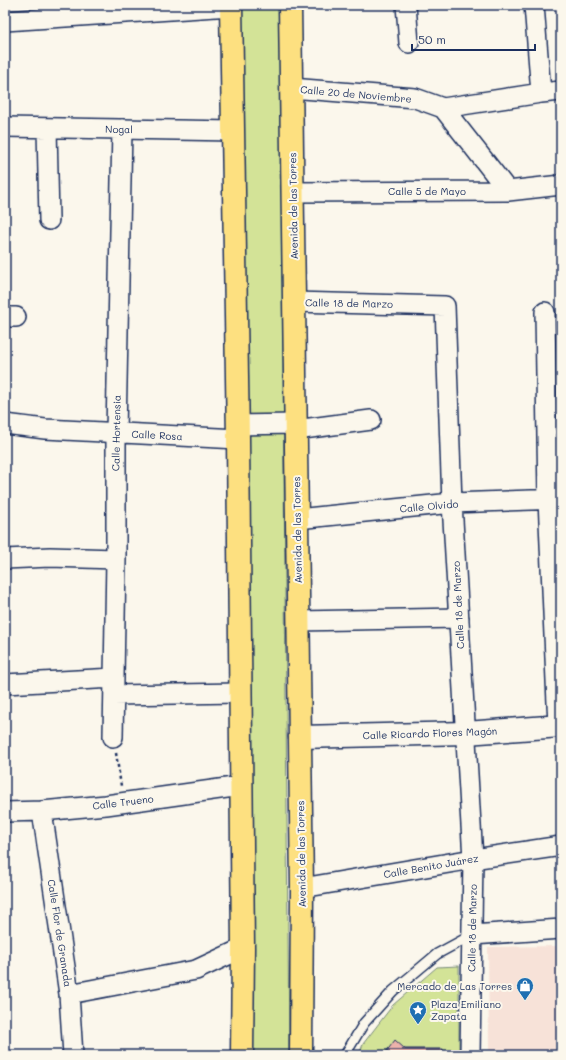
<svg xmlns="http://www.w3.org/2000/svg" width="566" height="1060" font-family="Mali,sans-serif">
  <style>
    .built { fill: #f7e2d8 }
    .green { fill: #d3e397; stroke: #77897a }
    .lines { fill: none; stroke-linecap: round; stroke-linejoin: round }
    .lane-casing { stroke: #1b2f5e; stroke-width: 12 }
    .street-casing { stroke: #1b2f5e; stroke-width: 22 }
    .secondary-casing { stroke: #1b2f5e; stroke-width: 25 }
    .primary-casing { stroke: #1b2f5e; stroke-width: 25 }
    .path { stroke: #1b2f5e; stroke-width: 2.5; stroke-dasharray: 3 3; stroke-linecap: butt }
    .lane { stroke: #fbf7ec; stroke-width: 9 }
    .street { stroke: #fbf7ec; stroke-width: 19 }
    .secondary { stroke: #fbf7ec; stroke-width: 22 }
    .primary { stroke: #fde080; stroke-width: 22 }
    .wall { fill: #cc9993; stroke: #1b2f5e }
    .building { fill: #edb2ab; stroke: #1b2f5e }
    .labels { text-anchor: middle; stroke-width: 4; stroke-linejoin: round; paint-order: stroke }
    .street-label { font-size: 10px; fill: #1b2f5e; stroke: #fbf7ec }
    .poi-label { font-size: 10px; fill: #1b2f5e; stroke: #fbf7ec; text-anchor: end }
  </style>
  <rect width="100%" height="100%" fill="#fbf7ec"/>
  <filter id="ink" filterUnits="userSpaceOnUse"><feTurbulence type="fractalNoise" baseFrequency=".025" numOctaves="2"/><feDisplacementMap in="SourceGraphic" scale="8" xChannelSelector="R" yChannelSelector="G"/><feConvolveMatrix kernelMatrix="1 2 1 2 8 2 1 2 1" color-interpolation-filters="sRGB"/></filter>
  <g filter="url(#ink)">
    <path class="built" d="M5,5H153L5,8Z
      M561,946V1055H489L488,947Z"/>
    <path class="green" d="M237,5H280L289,1055H248Z
      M459,966V1055H359L363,1044L393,1005L437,967Z"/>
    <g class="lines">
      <defs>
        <path id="lane" d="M345,1055L364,1023L393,991L437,954L472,935"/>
        <path id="street" d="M406,5L409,43
          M534,5L541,93
          M5,21L231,6
          M291,88L415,98L443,108L541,93L561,91
          M443,108L508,191
          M5,127L234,131
          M47,128L49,220
          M292,192L508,191L561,185
          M294,302L445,306L452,503L473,859L470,1055
          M545,312L548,499L558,726
          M5,317H16
          M5,424L45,429L238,439
          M238,425L296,424
          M295,431L303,429L371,420
          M297,519L452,503L560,499
          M5,559L50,557L116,559
          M298,621L459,618
          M5,684L114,678
          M114,695L240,693
          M113,737L116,559V433L122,129
          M42,811L69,994L73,1055
          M5,812L42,811L106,805L241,786
          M302,888L473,859L561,846
          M472,935L561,929
          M69,994L196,970L243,948"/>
        <path id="secondary" d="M300,737L466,733L561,726"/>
        <path id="primary" d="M231,5L238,439L243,948L242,1055
          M290,5L302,888L301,1055"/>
      </defs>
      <use href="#lane" class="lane-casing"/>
      <use href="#street" class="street-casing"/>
      <use href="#secondary" class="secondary-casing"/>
      <use href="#primary" class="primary-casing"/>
      <path class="path" d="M116,753L121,786"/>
      <use href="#lane" class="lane"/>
      <use href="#street" class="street"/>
      <use href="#secondary" class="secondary"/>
      <use href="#primary" class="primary"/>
    </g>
    <path class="wall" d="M75,5H134L75,6Z"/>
    <path class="building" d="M395,1040L405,1049H443V1055H386V1052Z"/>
  </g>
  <defs>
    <symbol id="shop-pin" viewBox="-11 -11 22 30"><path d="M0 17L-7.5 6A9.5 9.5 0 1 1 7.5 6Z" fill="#1f6fb2" stroke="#fbf7ec"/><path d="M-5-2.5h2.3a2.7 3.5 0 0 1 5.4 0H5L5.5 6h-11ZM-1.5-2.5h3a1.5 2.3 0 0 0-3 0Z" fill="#fff"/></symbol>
    <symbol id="sight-pin" viewBox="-11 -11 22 30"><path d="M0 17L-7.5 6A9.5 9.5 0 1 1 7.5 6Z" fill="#1f6fb2" stroke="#fbf7ec"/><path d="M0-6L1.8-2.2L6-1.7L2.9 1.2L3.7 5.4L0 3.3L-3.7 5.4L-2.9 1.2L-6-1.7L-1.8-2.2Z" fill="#fff"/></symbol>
  </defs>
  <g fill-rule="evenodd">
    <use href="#shop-pin" x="515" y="976" width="20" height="27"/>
    <use href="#sight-pin" x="408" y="1000" width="20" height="27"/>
  </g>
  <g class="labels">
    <g class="street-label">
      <text transform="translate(356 94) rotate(5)" y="4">Calle 20 de Noviembre</text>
      <text transform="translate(119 129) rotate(1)" y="4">Nogal</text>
      <text x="427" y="195">Calle 5 de Mayo</text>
      <text transform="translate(293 206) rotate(-91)" y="4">Avenida de las Torres</text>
      <text transform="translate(349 303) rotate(1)" y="4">Calle 18 de Marzo</text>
      <text transform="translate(116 433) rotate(-89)" y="4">Calle Hortensia</text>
      <text transform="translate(157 435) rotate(3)" y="4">Calle Rosa</text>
      <text transform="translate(429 506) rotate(-5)" y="4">Calle Olvido</text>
      <text transform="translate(297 530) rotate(-91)" y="4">Avenida de las Torres</text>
      <text transform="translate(458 605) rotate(-93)" y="4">Calle 18 de Marzo</text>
      <text transform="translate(430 733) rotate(-2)" y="4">Calle Ricardo Flores Magón</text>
      <text transform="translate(123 802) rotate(-7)" y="4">Calle Trueno</text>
      <text transform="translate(301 854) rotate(-91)" y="4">Avenida de las Torres</text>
      <text transform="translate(431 866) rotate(-10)" y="4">Calle Benito Juárez</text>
      <text transform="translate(472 928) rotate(-89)" y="4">Calle 18 de Marzo</text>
      <text transform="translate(60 933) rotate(81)" y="4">Calle Flor de Granada</text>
    </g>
    <g class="poi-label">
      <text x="512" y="990">Mercado de Las Torres</text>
      <text x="431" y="1008" text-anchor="start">Plaza Emiliano<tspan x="431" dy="12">Zapata</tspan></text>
    </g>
  </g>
  <rect width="566" height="1060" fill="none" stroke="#fbf7ec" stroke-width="20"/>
  <rect x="10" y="10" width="546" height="1040" fill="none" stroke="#1b2f5e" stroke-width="1.5" filter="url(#ink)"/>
  <path d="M412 44v6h123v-6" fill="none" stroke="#1b2f5e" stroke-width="2"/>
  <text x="418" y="44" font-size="12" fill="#1b2f5e" stroke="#fbf7ec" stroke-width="3" paint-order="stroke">50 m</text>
</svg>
